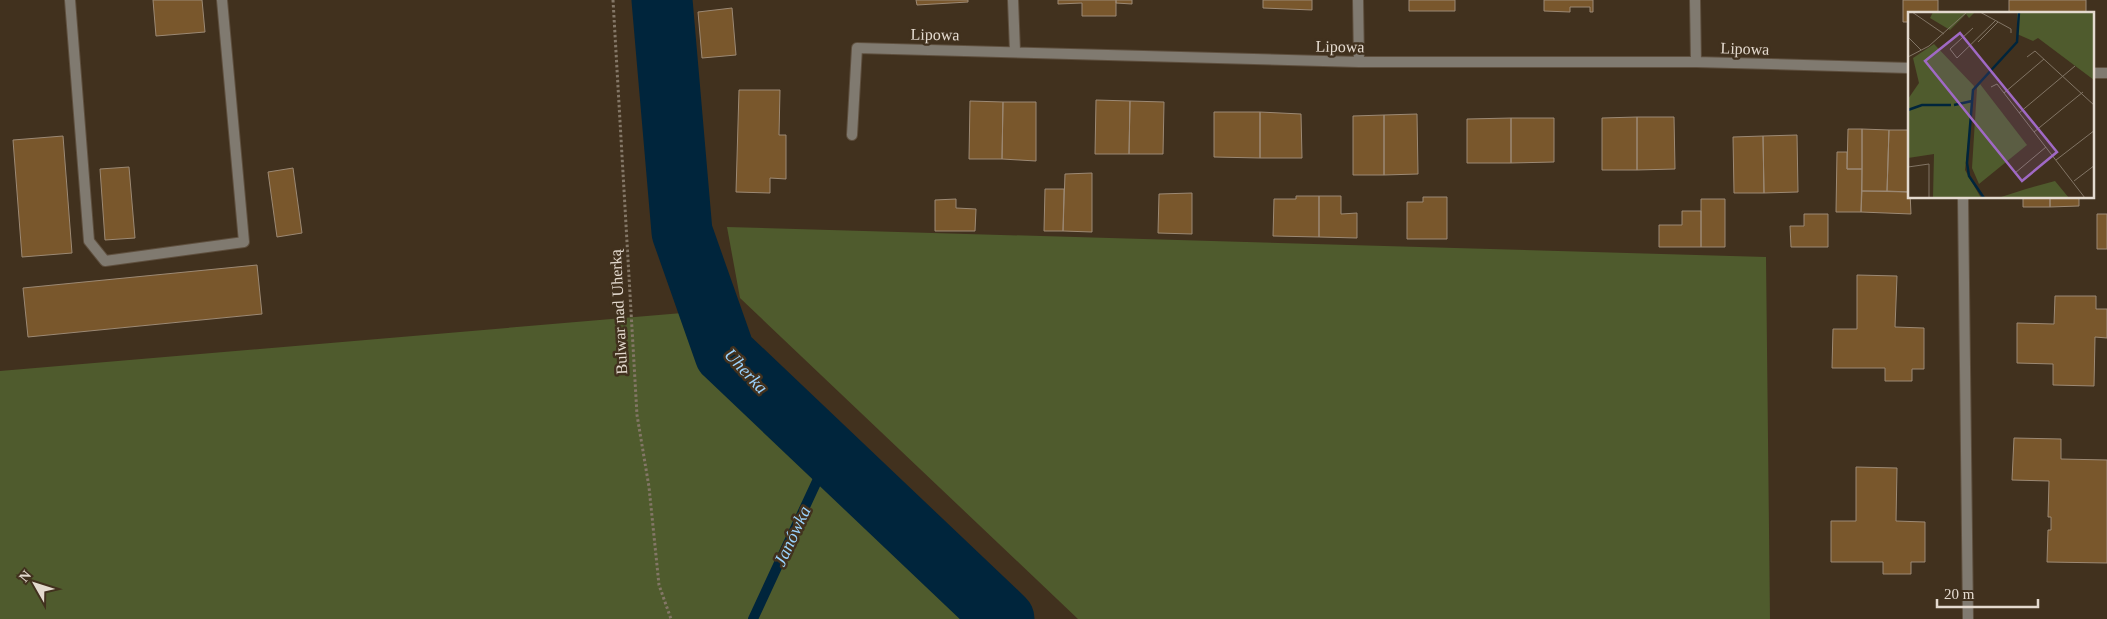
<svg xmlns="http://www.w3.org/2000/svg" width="2107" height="619" font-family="'Times New Roman',serif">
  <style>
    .green { fill: #4f5b2d }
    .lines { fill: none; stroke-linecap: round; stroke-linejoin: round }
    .stream { stroke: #00253c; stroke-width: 10 }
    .river { stroke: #00253c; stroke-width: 61 }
    .building { fill: #79572c; stroke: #9c8974 }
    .lane-casing { stroke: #5e4f3e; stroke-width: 12 }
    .street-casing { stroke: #5e4f3e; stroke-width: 12 }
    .path { stroke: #847767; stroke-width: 3; stroke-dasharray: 2.5 2.5; stroke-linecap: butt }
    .lane { stroke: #807a70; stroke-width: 10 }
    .street { stroke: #807a70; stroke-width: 10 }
    .labels { text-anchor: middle; stroke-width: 5; stroke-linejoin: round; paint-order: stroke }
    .street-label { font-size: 16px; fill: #e4dacf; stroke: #41311e }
    .water-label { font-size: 18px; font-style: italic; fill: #9bd3fe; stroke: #41311e }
    .inset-river { fill: none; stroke: #00253c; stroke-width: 2.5 }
    .inset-road { fill: none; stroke: #827565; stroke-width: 1 }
    .view { fill: #a069c5; fill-opacity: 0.15; stroke: #a069c5; stroke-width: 2.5 }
    .inset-edge { fill: none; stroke: #e4dacf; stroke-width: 2.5 }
  </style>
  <rect width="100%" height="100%" fill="#41311e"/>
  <path class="green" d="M727,227L1766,257L1770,619H1078L740,298Z
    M694,312L712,371L976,619H0V371Z"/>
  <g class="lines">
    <path class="stream" d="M753,619L830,453"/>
    <path class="river" d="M662,0L682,232L725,354L1004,619"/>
  </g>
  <path class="building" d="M153,0H202L205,32L156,36Z
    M916,0H968V2L917,5Z
    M1058,0H1116V16H1082V3L1058,4Z
    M1116,0H1132V4L1116,3Z
    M1263,0H1312V10L1263,8Z
    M1409,0H1455V11H1409Z
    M1544,0H1593V12H1590V7H1570V12L1544,11Z
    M1903,0H1938V14H1910V22H1903Z
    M2009,0H2086V14H2009Z
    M732,8L736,55L702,58L698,12Z
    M739,90H780L779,135H786V179L770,178V193L736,192Z
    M1096,100L1130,101L1129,154H1095Z
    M970,101L1003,102L1002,159H969Z
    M1130,101L1164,102L1163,154H1129Z
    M1003,102H1036V161L1002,159Z
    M1214,112H1260V158L1214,157Z
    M1260,112L1301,114L1302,158H1260Z
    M1417,114L1418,174L1384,175V115Z
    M1384,115V175H1353V116Z
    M1637,117H1674L1675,169L1637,170Z
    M1637,117V170H1602V118Z
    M1511,118H1554V162L1511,163Z
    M1511,118V163H1467V119Z
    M1848,129H1862V169H1847Z
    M1862,129L1889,130L1887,191H1862Z
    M1889,130H1910V192L1887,191Z
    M1797,135L1798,192L1764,193L1763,136Z
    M63,136L72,253L22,257L13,140Z
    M1763,136L1764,193H1734L1733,137Z
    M1837,152H1847V169H1862L1861,212H1836Z
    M129,167L135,238L105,240L100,169Z
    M293,168L302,233L277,237L268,172Z
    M1092,173V232L1063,231L1065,174Z
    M1045,189H1064L1063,231H1044Z
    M1862,191L1910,192L1911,214L1861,212Z
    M1192,193V234L1158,233L1159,194Z
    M1296,196H1319V237L1273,236L1274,199H1296Z
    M1319,196H1341V214L1357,213V238L1319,237Z
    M1423,197H1447V239H1407V202H1423Z
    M2023,198H2050V207H2023Z
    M2050,198H2079V206L2050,207Z
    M956,199V208L976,209L975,231H935V200Z
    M1701,199H1725V247H1701Z
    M1682,211H1701V247H1659V225H1682Z
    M1804,214H1828V247H1791L1790,226H1804Z
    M2097,214H2107V249H2097Z
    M257,265L262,314L28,337L23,288Z
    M1857,275L1897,276L1895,327L1924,328V369H1912V381H1885V368H1832L1833,329H1857Z
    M2055,296H2096V309H2107V338L2095,337L2094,386L2053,385V364L2017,363V323L2054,324Z
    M2014,438L2061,439V459L2107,460V563L2047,562L2048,530H2051V517H2048L2049,481L2012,480Z
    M1856,467L1897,468L1896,521L1925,522V562H1911V574H1883V562H1831V521H1856Z"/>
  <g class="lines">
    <defs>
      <path id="lane" d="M70,0L89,241L105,261L244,242L222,0
        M1963,198L1968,619"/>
      <path id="street" d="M1013,0L1015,51
        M1358,0L1359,62
        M1695,0L1696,62
        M2093,73H2107
        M852,135L857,48L1359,62H1696L1910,68"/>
    </defs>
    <use href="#lane" class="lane-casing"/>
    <use href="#street" class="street-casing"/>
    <path class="path" d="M613,0L637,415L649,487L659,585L671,619"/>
    <use href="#lane" class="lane"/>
    <use href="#street" class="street"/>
  </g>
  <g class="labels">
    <g class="street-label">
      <text transform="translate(935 34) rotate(1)" y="6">Lipowa</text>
      <text transform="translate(1340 46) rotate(1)" y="6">Lipowa</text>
      <text transform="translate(1745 48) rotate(2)" y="6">Lipowa</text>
      <text transform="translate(618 312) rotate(-93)" y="6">Bulwar nad Uherką</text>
    </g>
    <g class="water-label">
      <text transform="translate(746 371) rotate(47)" y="6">Uherka</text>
      <text transform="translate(792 536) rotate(-65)" y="6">Janówka</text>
    </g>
  </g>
  <g transform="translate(1908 12)">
    <rect width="186" height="186" fill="#41311e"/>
    <path d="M25,0H67L61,6L58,2L42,18L22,6ZM109,0L186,1V68L130,26L125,29L109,22ZM26,32L66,74L57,158L73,186H25L26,142L0,146V87L11,71L5,46ZM72,72L119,133L71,172L64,156L69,76ZM147,169L161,186H90L118,177Z" fill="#4f5b2d"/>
    <path class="inset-river" d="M46,93L64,89M0,98L14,93H43M76,186L61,164L59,151L65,78L109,30L111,0"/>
    <path class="inset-road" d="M4,0L36,22M72,0L103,17V21M65,16L42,37L49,46L87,9M0,25L13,38M70,30L90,10M0,45L21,34L59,0M119,45L127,39L187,94M83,75L89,72L177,186M96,81L136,47M111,101L167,54M126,120L175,80M148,148L187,118M0,155L21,152V186M107,161L138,135M166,169L187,153"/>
    <path class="view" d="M52,21L149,140L114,169L17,49Z"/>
    <rect width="186" height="186" class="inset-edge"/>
  </g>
  <g transform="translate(35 584) rotate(309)" stroke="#41311e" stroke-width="4" paint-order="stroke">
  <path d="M0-4L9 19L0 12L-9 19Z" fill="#e4dacf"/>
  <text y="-8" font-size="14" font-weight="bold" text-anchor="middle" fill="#e4dacf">N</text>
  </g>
  <path d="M1937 599v8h101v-8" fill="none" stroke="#e4dacf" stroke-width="2.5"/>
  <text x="1944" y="599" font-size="15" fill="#e4dacf" stroke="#41311e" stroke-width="4" paint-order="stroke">20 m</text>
</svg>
